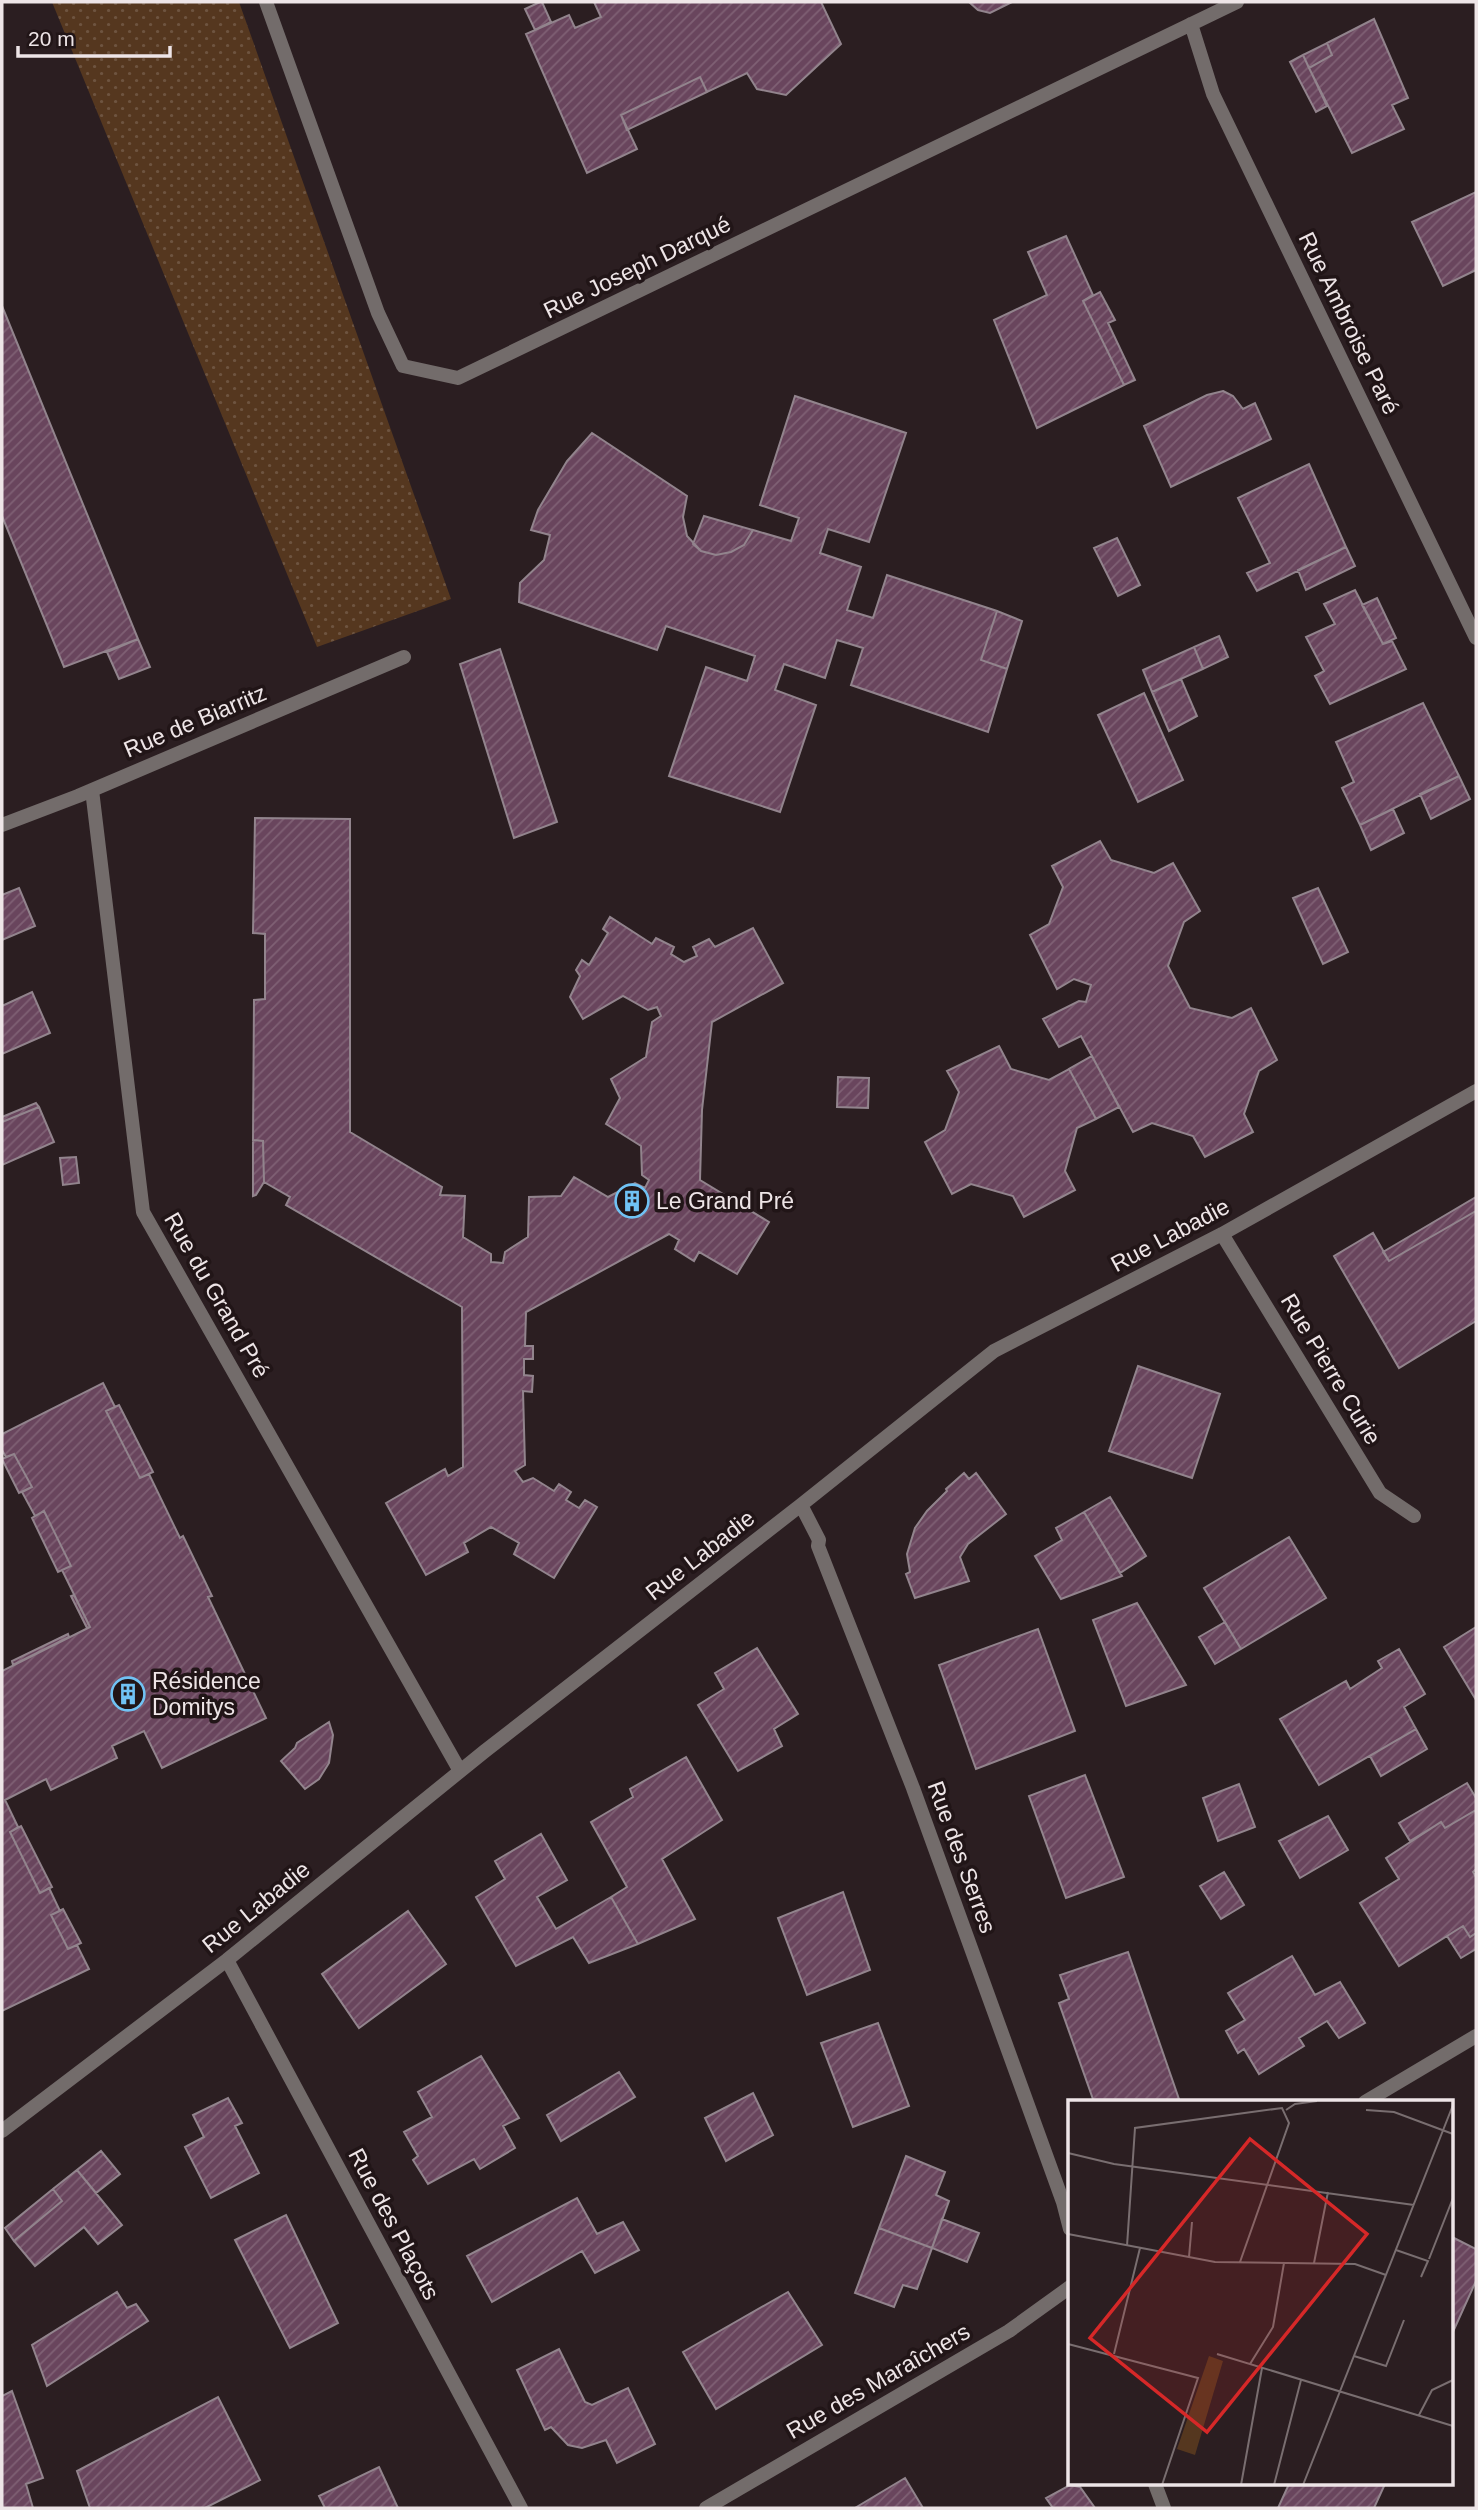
<svg xmlns="http://www.w3.org/2000/svg" width="1478" height="2510" font-family="Arial,sans-serif">
  <style>
    .grass { fill: url(#grass-dots) }
    .building { fill: url(#building-hatch); stroke: #92848d; stroke-width: 2 }
    .lines { fill: none; stroke-linecap: round; stroke-linejoin: round }
    .street { stroke: #736c6b; stroke-width: 14 }
    .labels { text-anchor: middle; stroke-width: 7; stroke-linejoin: round; paint-order: stroke }
    .street-label { font-size: 23px; fill: #eee5e7; stroke: #211517 }
    .poi-label { font-size: 23px; fill: #eee5e7; stroke: #211517; text-anchor: start }
    .inset-road { fill: none; stroke: #796e70; stroke-width: 2 }
    .view { fill: #d62828; fill-opacity: 0.15; stroke: #d62828; stroke-width: 3.5 }
    .inset-edge { fill: none; stroke: #eee5e7; stroke-width: 3.5 }
  </style>
  <defs>
    <pattern id="grass-dots" width="8" height="8" patternUnits="userSpaceOnUse" patternTransform="scale(1.75)"><rect width="8" height="8" fill="#55371f"/><path d="M2 2h.1M6 6h.1" fill="none" stroke="#6e5440" stroke-width="1.8" stroke-linecap="round"/></pattern>
    <pattern id="building-hatch" width="6" height="6" patternUnits="userSpaceOnUse" patternTransform="scale(1.75)"><rect width="6" height="6" fill="#69455d"/><path d="M-1 1l2-2M0 6l6-6M5 7l2-2" fill="none" stroke="#7f6074"/></pattern>
  </defs>
  <rect width="100%" height="100%" fill="#2b1e21"/>
  <path class="grass" d="M52,2H239L451,599L317,647Z"/>
  <path class="building" d="M540,2H542L551,22L535,30L525,9Z
    M594,2H821L841,44L786,95L757,89L747,73L707,92L700,77L621,115L637,149L587,173L526,34L569,15L575,28L601,17Z
    M1012,2L990,13L978,10L969,2Z
    M1374,19L1408,98L1392,105L1404,129L1352,153L1309,68L1332,55L1327,43Z
    M1327,43L1332,55L1309,68L1303,55Z
    M1303,55L1327,106L1316,112L1290,62Z
    M700,77L707,92L627,130L621,115Z
    M1476,192V270L1443,286L1412,222Z
    M1066,236L1093,295L1083,301L1124,385L1037,428L994,320L1047,295L1028,252Z
    M1100,292L1115,320L1108,323L1135,380L1124,385L1083,301Z
    M2,306L138,639L64,667L2,516Z
    M1223,391L1233,396L1243,409L1255,403L1271,439L1171,487L1144,426L1207,395Z
    M795,396L906,433L869,542L828,529L820,553L861,567L847,610L873,618L887,575L997,611L981,660L1007,669L988,732L851,685L863,648L837,640L825,678L784,664L775,690L816,705L780,812L669,776L706,667L747,681L755,656L666,626L657,650L519,602L520,583L544,560L550,535L531,530L538,510L567,461L592,433L687,496L683,517L687,536L701,551L716,555L731,552L744,545L753,530L791,541L799,518L760,505Z
    M1309,464L1346,547L1257,591L1247,573L1270,563L1238,498Z
    M704,516L753,530L744,545L731,552L716,555L701,551L693,544Z
    M1117,538L1140,585L1118,596L1094,548Z
    M1346,547L1355,566L1306,590L1298,570Z
    M1355,590L1383,644L1392,641L1406,669L1330,704L1315,676L1324,671L1306,637L1335,624L1324,604Z
    M1377,598L1396,638L1383,644L1362,605Z
    M997,611L1022,621L1007,669L981,660Z
    M1219,636L1228,657L1203,669L1194,647Z
    M138,639L150,667L119,679L107,652Z
    M1194,647L1203,669L1152,692L1143,670Z
    M500,649L557,822L514,838L460,664Z
    M1181,679L1197,716L1169,731L1152,692Z
    M1144,693L1183,780L1138,802L1098,715Z
    M1423,703L1459,776L1360,825L1342,788L1354,782L1336,742Z
    M1459,776L1470,799L1431,819L1420,794Z
    M1393,809L1404,833L1371,850L1360,825Z
    M255,818L350,819V1132L442,1187L440,1195L465,1196L463,1237L491,1254V1262L503,1263L505,1252L528,1237L529,1197L561,1196L574,1177L608,1197L635,1183L645,1188L649,1180L642,1175L641,1146L606,1124L620,1098L611,1079L646,1057L652,1022L661,1016L657,1007L648,1010L623,996L583,1019L570,997L580,976L576,970L582,960L589,965L608,933L603,929L610,917L652,944L656,938L674,947L671,954L684,962L697,956L693,947L709,939L715,947L753,928L783,983L712,1022L702,1110L700,1180L769,1222L737,1274L699,1252L694,1261L675,1249L679,1240L669,1234L526,1312L525,1346H533V1359H524V1375L533,1376L532,1392L523,1391L525,1465L515,1471L523,1482L533,1478L554,1491L559,1484L571,1492L566,1500L579,1508L585,1500L597,1507L554,1578L514,1554L519,1543L491,1527L464,1543L468,1552L426,1575L386,1503L445,1469L448,1476L463,1467L462,1307L286,1205L290,1197L264,1182L263,1141L253,1140L254,1000L265,999V934L253,933Z
    M1100,841L1111,860L1154,873L1173,863L1200,911L1184,922L1168,966L1190,1008L1232,1018L1251,1008L1277,1060L1259,1071L1244,1114L1253,1132L1205,1157L1193,1136L1152,1123L1133,1132L1081,1036L1059,1047L1043,1019L1079,1001L1086,1002L1091,985L1074,979L1057,989L1030,935L1049,924L1063,887L1052,866Z
    M19,888L35,926L2,940V895Z
    M1318,888L1348,952L1323,964L1293,898Z
    M32,992L50,1033L2,1054V1006Z
    M999,1046L1011,1069L1049,1080L1069,1069L1096,1119L1077,1128L1065,1171L1075,1190L1024,1217L1013,1196L971,1184L952,1194L925,1142L945,1130L959,1092L947,1071Z
    M1092,1056L1119,1107L1096,1119L1069,1069Z
    M838,1077L869,1078L868,1108L837,1107Z
    M36,1103L39,1107L2,1122V1117Z
    M39,1107L54,1142L2,1165V1122Z
    M253,1140L263,1141L264,1182L256,1195L253,1196Z
    M76,1157L79,1183L63,1185L60,1158Z
    M1476,1197V1211L1389,1261L1383,1252Z
    M1476,1211V1321L1399,1368L1334,1256L1373,1233L1389,1261Z
    M1138,1366L1220,1394L1192,1478L1109,1451Z
    M103,1383L115,1407L106,1411L140,1478L149,1474L180,1538L183,1536L212,1596L208,1597L266,1718L162,1768L144,1731L112,1746L117,1758L51,1790L46,1779L5,1800L18,1827L10,1832L40,1893L49,1888L60,1911L51,1915L68,1949L77,1945L89,1969L2,2011V1671L90,1627L62,1570L71,1566L44,1511L35,1516L22,1492L32,1487L14,1454L6,1457L2,1450V1434Z
    M119,1405L153,1472L140,1478L106,1411Z
    M14,1454L32,1487L19,1493L2,1459Z
    M964,1473L969,1479L976,1473L1006,1514L968,1544L960,1557L969,1581L915,1598L906,1574L910,1572L907,1554L915,1528L927,1511L947,1491L946,1489Z
    M1110,1497L1146,1556L1120,1573L1084,1512Z
    M44,1511L71,1566L58,1572L32,1518Z
    M1084,1512L1122,1576L1061,1599L1035,1556L1062,1540L1056,1528Z
    M1289,1537L1326,1598L1241,1649L1204,1588Z
    M74,1595L90,1627L87,1628L71,1596Z
    M1137,1603L1186,1685L1126,1706L1093,1620Z
    M1225,1622L1241,1649L1215,1664L1199,1637Z
    M1476,1627V1700L1444,1647Z
    M1038,1629L1075,1731L976,1769L939,1665Z
    M68,1634L69,1637L13,1665L12,1661Z
    M757,1648L798,1714L774,1729L782,1746L738,1771L698,1705L724,1689L715,1673Z
    M1399,1649L1425,1694L1404,1707L1416,1729L1319,1785L1280,1719L1346,1681L1350,1689L1382,1668L1378,1661Z
    M329,1722L333,1735L329,1763L319,1779L305,1789L281,1761L295,1748L297,1743Z
    M1416,1729L1427,1749L1381,1776L1370,1756Z
    M686,1757L722,1820L662,1859L695,1919L638,1944L611,1897L627,1887L591,1822L633,1797L630,1789Z
    M1085,1775L1124,1877L1066,1898L1029,1796Z
    M1467,1783L1476,1798V1810L1445,1828L1441,1822L1410,1841L1399,1823Z
    M1239,1784L1255,1827L1218,1841L1203,1798Z
    M1476,1810V1869L1473,1872L1476,1877V1933L1470,1937L1463,1926L1399,1966L1360,1903L1399,1879L1386,1858L1441,1822L1445,1828Z
    M1328,1816L1348,1850L1300,1878L1279,1841Z
    M21,1826L52,1887L40,1893L10,1832Z
    M541,1834L567,1880L537,1897L556,1929L611,1897L638,1944L589,1963L573,1937L516,1966L476,1897L505,1879L495,1861Z
    M1224,1872L1244,1905L1221,1919L1200,1886Z
    M843,1892L870,1970L807,1995L778,1918Z
    M63,1909L81,1943L68,1949L51,1915Z
    M408,1911L446,1964L359,2028L322,1974Z
    M1463,1926L1470,1937L1476,1933V1949L1461,1958L1447,1936Z
    M1128,1952L1180,2102H1094L1059,2003L1069,1999L1060,1975Z
    M1292,1956L1315,1995L1340,1982L1365,2023L1339,2038L1327,2021L1299,2038L1304,2046L1259,2074L1244,2049L1238,2053L1226,2031L1245,2020L1228,1993Z
    M878,2023L909,2106L853,2127L821,2043Z
    M481,2056L519,2118L503,2126L515,2148L480,2169L474,2159L428,2184L413,2160L418,2156L404,2132L432,2117L418,2092Z
    M619,2072L635,2097L561,2141L547,2115Z
    M753,2093L773,2135L726,2161L705,2118Z
    M228,2098L242,2123L235,2126L259,2173L211,2198L185,2147L204,2137L193,2115Z
    M101,2151L120,2174L96,2193L77,2170Z
    M906,2156L945,2172L936,2195L949,2201L932,2248L879,2228Z
    M77,2170L122,2225L98,2244L84,2227L35,2266L14,2241L62,2201L53,2189Z
    M53,2189L62,2201L14,2241L5,2228Z
    M577,2198L597,2234L623,2222L639,2250L595,2273L582,2251L492,2302L467,2256Z
    M286,2215L338,2323L290,2348L235,2240Z
    M942,2219L979,2233L967,2262L932,2248Z
    M879,2228L932,2248L917,2289L903,2285L894,2307L855,2293Z
    M1452,2237L1476,2249V2281L1452,2334Z
    M117,2292L127,2308L136,2304L148,2321L47,2386L32,2345Z
    M788,2292L822,2345L716,2409L683,2352Z
    M559,2349L585,2402L592,2405L628,2388L655,2444L617,2463L606,2440L582,2448L568,2445L551,2427L545,2430L517,2370Z
    M12,2391L43,2478L26,2484L33,2508H2V2396Z
    M218,2397L260,2480L205,2508H90L77,2471Z
    M379,2467L398,2508H325L319,2496Z
    M905,2478L923,2508H855Z
    M1289,2484H1385L1374,2508H1278Z
    M1070,2485L1080,2487L1095,2508H1053L1046,2498Z"/>
  <g class="lines">
    <path class="street" d="M266,2L378,313L403,366L458,378L1237,2
      M1191,24L1213,94L1476,638
      M92,790L143,1212L460,1771
      M2,825L78,796L404,657
      M1222,1234L1380,1493L1414,1516
      M801,1505L819,1540L818,1546L913,1788L1063,2202L1070,2229
      M227,1960L521,2508
      M1365,2102L1476,2036
      M2,2131L227,1960L485,1751L801,1505L994,1351L1222,1234L1476,1091
      M1155,2484L1164,2508
      M706,2508L1009,2331L1070,2287"/>
  </g>
  <defs>
    <symbol id="building-ring" viewBox="-11 -11 22 22"><circle r="9.5" fill="#211517" stroke="#70c2f4" stroke-width="1.5"/><path d="M-4-6H4V6H1V3H-1V6H-4ZM-2.5-4.3h1.7v1.8h-1.7ZM.8-4.3h1.7v1.8H.8ZM-2.5-1h1.7V.8h-1.7ZM.8-1h1.7V.8H.8Z" fill="#70c2f4"/></symbol>
  </defs>
  <g fill-rule="evenodd">
    <use href="#building-ring" x="613" y="1182" width="38" height="38"/>
    <use href="#building-ring" x="109" y="1675" width="38" height="38"/>
  </g>
  <g class="labels">
    <g class="street-label">
      <text transform="translate(637 267) rotate(-26)" y="8">Rue Joseph Darqué</text>
      <text transform="translate(1349 323) rotate(64)" y="8">Rue Ambroise Paré</text>
      <text transform="translate(195 721) rotate(-23)" y="8">Rue de Biarritz</text>
      <text transform="translate(1170 1235) rotate(-28)" y="8">Rue Labadie</text>
      <text transform="translate(217 1295) rotate(60)" y="8">Rue du Grand Pré</text>
      <text transform="translate(1331 1369) rotate(59)" y="8">Rue Pierre Curie</text>
      <text transform="translate(700 1555) rotate(-38)" y="8">Rue Labadie</text>
      <text transform="translate(962 1857) rotate(70)" y="8">Rue des Serres</text>
      <text transform="translate(256 1907) rotate(-39)" y="8">Rue Labadie</text>
      <text transform="translate(394 2224) rotate(62)" y="8">Rue des Plaçots</text>
      <text transform="translate(878 2381) rotate(-30)" y="8">Rue des Maraîchers</text>
    </g>
    <g class="poi-label">
      <text x="656" y="1209">Le Grand Pré</text>
      <text x="152" y="1689">Résidence<tspan x="152" dy="26">Domitys</tspan></text>
    </g>
  </g>
  <g transform="translate(1068 2100)">
    <rect width="385" height="385" fill="#2b1e21"/>
    <path d="M141,256L155,261L127,355L109,349Z" fill="#55371f"/>
    <path class="inset-road" d="M218,10L227,4L249,1M298,10L326,12L385,34M0,53L46,64L346,105M0,134L147,162L287,164L318,175M59,146L67,28L214,8L221,23L172,162M328,150L360,161L353,177M121,157L124,122M361,159L385,98M246,163L260,92M0,244L130,278L94,385M46,254L72,148M149,254L385,326M286,256L318,266L336,220M182,264L205,227L216,163M351,315L364,290L385,280M173,385L194,268M206,385L233,280M235,385L385,5"/>
    <path class="view" d="M182,39L299,134L139,332L22,238Z"/>
    <rect width="385" height="385" class="inset-edge"/>
  </g>
  <rect width="1478" height="2510" fill="none" stroke="#eee5e7" stroke-width="7"/>
  <path d="M18 46v10h152v-10" fill="none" stroke="#eee5e7" stroke-width="3.5"/>
  <text x="28" y="46" font-size="21" fill="#eee5e7" stroke="#211517" stroke-width="5" paint-order="stroke">20 m</text>
</svg>
